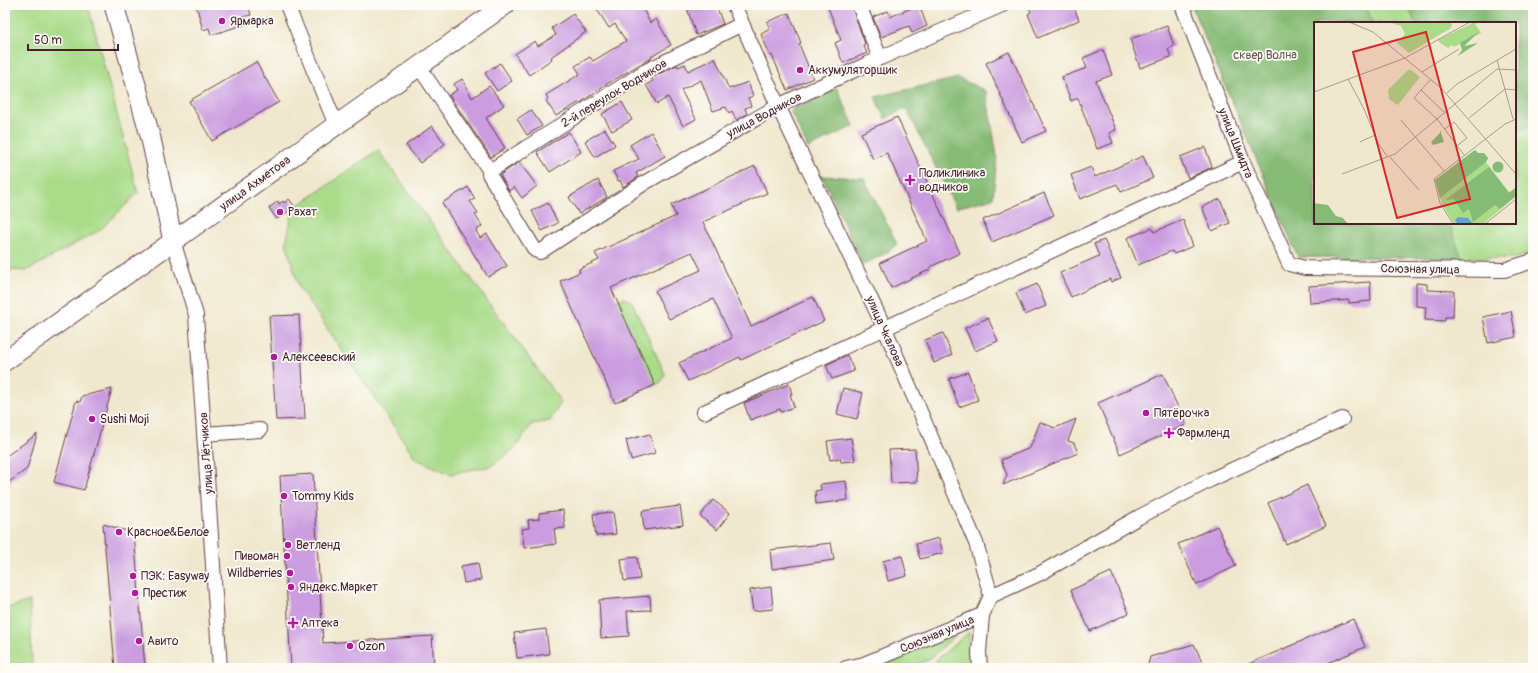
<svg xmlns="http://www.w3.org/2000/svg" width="1538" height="673" font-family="Pangolin,sans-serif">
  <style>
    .green { fill: #a9db89; stroke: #7a7d5a; fill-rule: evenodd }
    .forest { fill: #86bb75; stroke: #686d50 }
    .building { fill: #cb9de0 }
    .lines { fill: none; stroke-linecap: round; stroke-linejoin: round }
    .street-casing { stroke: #633d43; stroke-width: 16 }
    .secondary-casing { stroke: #633d43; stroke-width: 21 }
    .street { stroke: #fff; stroke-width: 14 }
    .secondary { stroke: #fff; stroke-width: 19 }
    .poi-dot { fill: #b5179e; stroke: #fdfcf7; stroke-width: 1.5 }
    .labels { text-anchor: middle; stroke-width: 3.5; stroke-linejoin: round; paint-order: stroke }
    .poi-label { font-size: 12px; fill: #4a1f2b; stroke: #fdfcf7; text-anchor: start }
    .park-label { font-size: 12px; fill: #665747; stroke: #fdfcf7 }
    .street-label { font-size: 12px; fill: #4a1f2b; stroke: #fdfcf7 }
    .inset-road { fill: none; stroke: #ae988d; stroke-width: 1 }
    .view { fill: #d62828; fill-opacity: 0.15; stroke: #d62828; stroke-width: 2 }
    .inset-edge { fill: none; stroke: #4a1f2b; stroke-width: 2 }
  </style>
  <rect width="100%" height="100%" fill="#fdfcf7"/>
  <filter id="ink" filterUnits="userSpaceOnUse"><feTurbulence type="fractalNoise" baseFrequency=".025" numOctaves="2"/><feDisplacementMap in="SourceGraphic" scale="8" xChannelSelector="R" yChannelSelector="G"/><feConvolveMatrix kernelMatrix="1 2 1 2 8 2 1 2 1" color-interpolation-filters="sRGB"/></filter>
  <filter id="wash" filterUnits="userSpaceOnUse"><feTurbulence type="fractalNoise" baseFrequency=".012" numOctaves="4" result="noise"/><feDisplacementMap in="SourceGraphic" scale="16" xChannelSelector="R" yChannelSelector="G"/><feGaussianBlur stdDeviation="0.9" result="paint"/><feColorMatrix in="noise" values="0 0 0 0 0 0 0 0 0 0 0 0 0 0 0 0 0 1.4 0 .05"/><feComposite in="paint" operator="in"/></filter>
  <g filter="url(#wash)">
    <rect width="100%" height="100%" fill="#f0e8ce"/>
    <path class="green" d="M5,5H88L138,193L100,230L26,271L10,270L5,254Z
      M1191,5H1533V253L1516,258L1298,257ZM1315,23H1515V223H1315Z
      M378,150L561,402L550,421L532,424L514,449L491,466L450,474L416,459L299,287L286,243L293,209Z
      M624,298L632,302L665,374L661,382L651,387L612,302Z
      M30,601L32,668H5V609Z
      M969,632V668H951L935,661Z
      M957,634L928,660L908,668H871Z"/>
    <path class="forest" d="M1191,5H1366L1373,23H1315V223H1449L1462,258L1298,257Z
      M1408,5H1533V126L1515,132V23H1415Z
      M958,78L986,91L997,156L993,198L956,208L906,108L885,119L875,97Z
      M837,88L854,126L808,148L790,110Z
      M822,176L864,178L897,244L888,252L863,265Z"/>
    <g id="blocks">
      <path class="building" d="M196,5H248L251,15L243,17L246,24L211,35L209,28L203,30Z
        M594,5H641L650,23L656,19L671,45L651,57L652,58L642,63L602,87L580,103V102L556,116L546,101L548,99L546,95L580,74L575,66L590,57L593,61L626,41L615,24L609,28Z
        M686,5H716L723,24L696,35Z
        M827,5H851L865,44L863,45L867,53L843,63L835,43L841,40Z
        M919,5L927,26L912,33L909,26L881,37L873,17L888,11L890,17Z
        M1028,5H1073L1079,20L1038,38L1028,14L1031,12Z
        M789,13L801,43L799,44L813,78L787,90L772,55L770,56L761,34L770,29L767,22Z
        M573,14L586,32L551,57L552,59L529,75L515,54L535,41L538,46L556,35L552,28Z
        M1167,26L1174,46L1168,49L1171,57L1140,68L1130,39Z
        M1103,50L1112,75L1096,81L1116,130L1109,133L1113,143L1097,149L1078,98L1071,101L1062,77L1087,68L1083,58Z
        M1009,52L1046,131L1022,142L986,63Z
        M715,58L729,89L748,82L753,96L748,98L751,106L745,108L747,114L736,120L732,111L729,113L726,107L713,111L701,80L681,90L696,119L683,126L668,97L657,104L646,85L653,81L651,78L677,65L678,67L685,64L688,71Z
        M256,62L279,102L212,141L189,101Z
        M500,63L512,81L497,91L485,73Z
        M462,79L472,98L489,86L504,105L486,118L505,148L491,157L449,95L457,90L454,84Z
        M622,102L632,120L612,131L602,114Z
        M531,110L542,126L527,135L517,119Z
        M897,117L960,253L930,267L931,269L891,288L880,263L927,241L887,153L873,159L861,133Z
        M432,126L445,144L420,163L406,145Z
        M605,129L615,145L595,157L585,141Z
        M569,132L581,152L550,172L537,152Z
        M651,132L665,156L636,173L638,177L623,187L620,180L618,181L613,171L639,159L630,145Z
        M1205,147L1212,167L1188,178L1180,157Z
        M1143,156L1153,178L1121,192L1117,184L1080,199L1071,175L1091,167L1095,177Z
        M519,162L537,186L522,198L514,187L509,191L500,175Z
        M755,166L767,193L703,222L751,326L813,297L824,321L741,360L740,357L688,381L679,363L732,338L713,299L669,319L655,291L701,270L692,252L611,288L655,385L615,403L560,281L580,272L579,269L599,260L595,253L676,216L671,205Z
        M598,180L607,197L579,214L569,197Z
        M468,187L475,199L470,201L478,213L475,215L482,226L476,231L480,238L487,234L507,266L488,277L442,203Z
        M1044,193L1054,215L992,242L983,220Z
        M289,199L295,207L277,219L269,208L278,201L279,204L283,201L284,203Z
        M1220,199L1230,223L1212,231L1202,207Z
        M548,203L558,223L542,231L532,211Z
        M1183,220L1193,246L1174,254L1172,251L1138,265L1127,238L1152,228L1154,232Z
        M1104,240L1121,278L1111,282L1110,279L1071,297L1060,273L1099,256L1094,244Z
        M1370,282L1371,301L1349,303V300L1310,303L1309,286Z
        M1416,283L1427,284V290L1454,291L1453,317H1445V321L1425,320L1426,307L1416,306Z
        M1037,284L1046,306L1025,315L1016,293Z
        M1511,311L1516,337L1488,343L1483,317Z
        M299,315L305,419L276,420L269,316Z
        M988,318L998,341L975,351L965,328Z
        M943,333L952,355L934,363L925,340Z
        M847,355L854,371L832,379L826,365Z
        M968,372L978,400L959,407L949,379Z
        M1163,374L1186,425L1120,454L1098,403Z
        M789,384L792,394H790L794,407L781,412L780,409L750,420L744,403Z
        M843,388L863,393L857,419L837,414Z
        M112,389L84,490L54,482L76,401L80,402L82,396Z
        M1076,419L1068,441L1074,443L1078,453L1003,485L1007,475L1001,460L1030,448L1040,422L1055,428Z
        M37,434L27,469L5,485V457Z
        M650,434L655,453L631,460L626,440Z
        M851,438L855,461L841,462L840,458L830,460L827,441Z
        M915,449L917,482L891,483L889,450Z
        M313,474L323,643L432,636L434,666L402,668H291L280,476Z
        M846,481L848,500L816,504L815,491L821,490L820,484Z
        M1307,485L1326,526L1286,544L1268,503Z
        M713,500L730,513L717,530L700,516Z
        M680,506L683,525L644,530L642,511Z
        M563,510L565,528L554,529L556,544L524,548L522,529L529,528L528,520L539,519V513Z
        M613,512L616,534L596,536L593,514Z
        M103,524L134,533L145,668H115Z
        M1217,526L1236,566L1197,585L1178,544Z
        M939,538L943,553L920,559L916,544Z
        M831,543L834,560L772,569L770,550Z
        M902,556L907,576L888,581L883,561Z
        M637,557L640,579L624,581L621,559Z
        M478,563L481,580L464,583L461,566Z
        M1111,572L1129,613L1090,631L1071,590Z
        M771,587L773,609L753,611L750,590Z
        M650,596L651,610L627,611L629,636L601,638L599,600Z
        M1353,619L1365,647L1316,668H1239Z
        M546,629L549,654L517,658L514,633Z
        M1194,644L1205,668H1147L1150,657Z"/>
    </g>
  </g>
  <g filter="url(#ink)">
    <use href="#blocks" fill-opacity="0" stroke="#633d43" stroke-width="1"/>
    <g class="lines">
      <defs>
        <path id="street" d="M287,5L336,125
          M734,5L778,106L885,329L976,543L991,596L982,615L979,652L980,668
          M859,5L880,58
          M1182,5L1243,162L1289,264L1305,268L1504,270L1533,261
          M419,67L490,171L489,174L535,250L540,252L646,182L778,106L880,58L1002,5
          M490,171L646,71L742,24
          M173,241L196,315L220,668
          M704,412L1243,162
          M204,434L260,430
          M991,596L1039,574L1139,517L1210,480L1342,419
          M846,668L864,664L982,615"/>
        <path id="secondary" d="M114,5L151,139L173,241
          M5,361L505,5"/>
      </defs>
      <use href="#street" class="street-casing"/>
      <use href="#secondary" class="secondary-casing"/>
      <use href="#street" class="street"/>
      <use href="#secondary" class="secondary"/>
    </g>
  </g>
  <g class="poi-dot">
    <circle cx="222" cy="21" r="4"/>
    <circle cx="800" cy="70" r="4"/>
    <path d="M908 174h4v4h4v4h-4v4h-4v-4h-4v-4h4z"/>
    <circle cx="280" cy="212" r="4"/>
    <circle cx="274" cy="357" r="4"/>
    <circle cx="1146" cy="413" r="4"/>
    <circle cx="92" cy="419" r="4"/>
    <path d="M1167 427h4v4h4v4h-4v4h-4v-4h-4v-4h4z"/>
    <circle cx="284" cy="496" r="4"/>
    <circle cx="119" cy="532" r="4"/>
    <circle cx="288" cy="545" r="4"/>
    <circle cx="287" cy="556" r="4"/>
    <circle cx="290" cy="573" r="4"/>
    <circle cx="133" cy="576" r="4"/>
    <circle cx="291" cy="587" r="4"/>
    <circle cx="135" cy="593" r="4"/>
    <path d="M291 617h4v4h4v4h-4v4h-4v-4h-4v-4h4z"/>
    <circle cx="139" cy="641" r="4"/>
    <circle cx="350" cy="646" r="4"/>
  </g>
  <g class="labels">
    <g class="poi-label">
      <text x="230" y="25">Ярмарка</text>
      <text x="808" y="74">Аккумуляторщик</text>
      <text x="919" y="177">Поликлиника<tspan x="919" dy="14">водников</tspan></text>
      <text x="288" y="216">Рахат</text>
      <text x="282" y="361">Алексеевский</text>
      <text x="1154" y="417">Пятёрочка</text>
      <text x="100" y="423">Sushi Moji</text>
      <text x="1177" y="437">Фармленд</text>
      <text x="292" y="500">Tommy Kids</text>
      <text x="127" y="536">Красное&amp;Белое</text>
      <text x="296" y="549">Ветленд</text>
      <text x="279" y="560" text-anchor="end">Пивоман</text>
      <text x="282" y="577" text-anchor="end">Wildberries</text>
      <text x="141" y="580">ПЭК: Easyway</text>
      <text x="299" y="591">Яндекс.Маркет</text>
      <text x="143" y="597">Престиж</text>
      <text x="301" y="627">Аптека</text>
      <text x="147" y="645">Авито</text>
      <text x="358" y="650">Ozon</text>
    </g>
    <g class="park-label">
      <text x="1265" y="59">сквер Волна</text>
    </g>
    <g class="street-label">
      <text transform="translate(614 93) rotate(-31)" y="4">2-й переулок Водников</text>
      <text transform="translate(764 115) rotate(-28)" y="4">улица Водников</text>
      <text transform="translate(1236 143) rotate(68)" y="4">улица Шмидта</text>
      <text transform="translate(255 183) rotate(-36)" y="4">улица Ахметова</text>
      <text transform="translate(1420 269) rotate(1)" y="4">Союзная улица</text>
      <text transform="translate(885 331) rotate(66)" y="4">улица Чкалова</text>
      <text transform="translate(206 453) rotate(-94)" y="4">улица Лётчиков</text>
      <text transform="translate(937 634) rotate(-23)" y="4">Союзная улица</text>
    </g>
  </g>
  <g transform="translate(1314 22)">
    <rect width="202" height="202" fill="#f0e8ce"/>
    <path d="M74,0H136L138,3L137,6L95,31L83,21L91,12L87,4ZM161,0H166L161,2L167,11L140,25L138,23L134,26L125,20L124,18ZM94,48H97L106,55L84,83L82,82L75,77L74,68ZM161,128L164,131H170L174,136L172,140L195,170L202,167V174L169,202H140L128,182L121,158Z" fill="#a9db89"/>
    <path d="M165,10L150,24L164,21L144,34L148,28L146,21ZM126,108L130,120L119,123L117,120L126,111ZM161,128L164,131H170L174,136L172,140L126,176L121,158ZM178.5 145a5.5 5.5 0 1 1 11 0a5.5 5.5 0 1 1-11 0ZM175,145L195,171L201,166L202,174L186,187L181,183L159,200L155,187L149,191L140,177L131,178ZM0,181L14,183L22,194L29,196L34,202H0Z" fill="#86bb75"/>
    <path d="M144,195L154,196L159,202H144L141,198Z" fill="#63a1d4"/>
    <path class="inset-road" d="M35,0L59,10L127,66L202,152M91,36L156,0M183,38L199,97M108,50L145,27M34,57L50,87L64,121L73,134M117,57L100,76L123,97L151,134M107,68L131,91M0,70L91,36M133,71L143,62L202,27M155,96L191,67L202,68M87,98L130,149M131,107L140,100L153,116L144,123M46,120L61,113M76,135L105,168M28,152L81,132L183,47L202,48M139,202L126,181L120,157L191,102L202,97M171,202L202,177"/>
    <path class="view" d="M112,10L156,177L83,196L39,30Z"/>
    <rect width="202" height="202" class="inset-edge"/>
  </g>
  <rect width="1538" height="673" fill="none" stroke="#fdfcf7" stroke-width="20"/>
  <path d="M28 44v6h90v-6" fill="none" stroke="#4a1f2b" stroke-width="2"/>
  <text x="34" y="44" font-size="12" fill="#4a1f2b" stroke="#fdfcf7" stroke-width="3" paint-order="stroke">50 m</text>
</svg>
